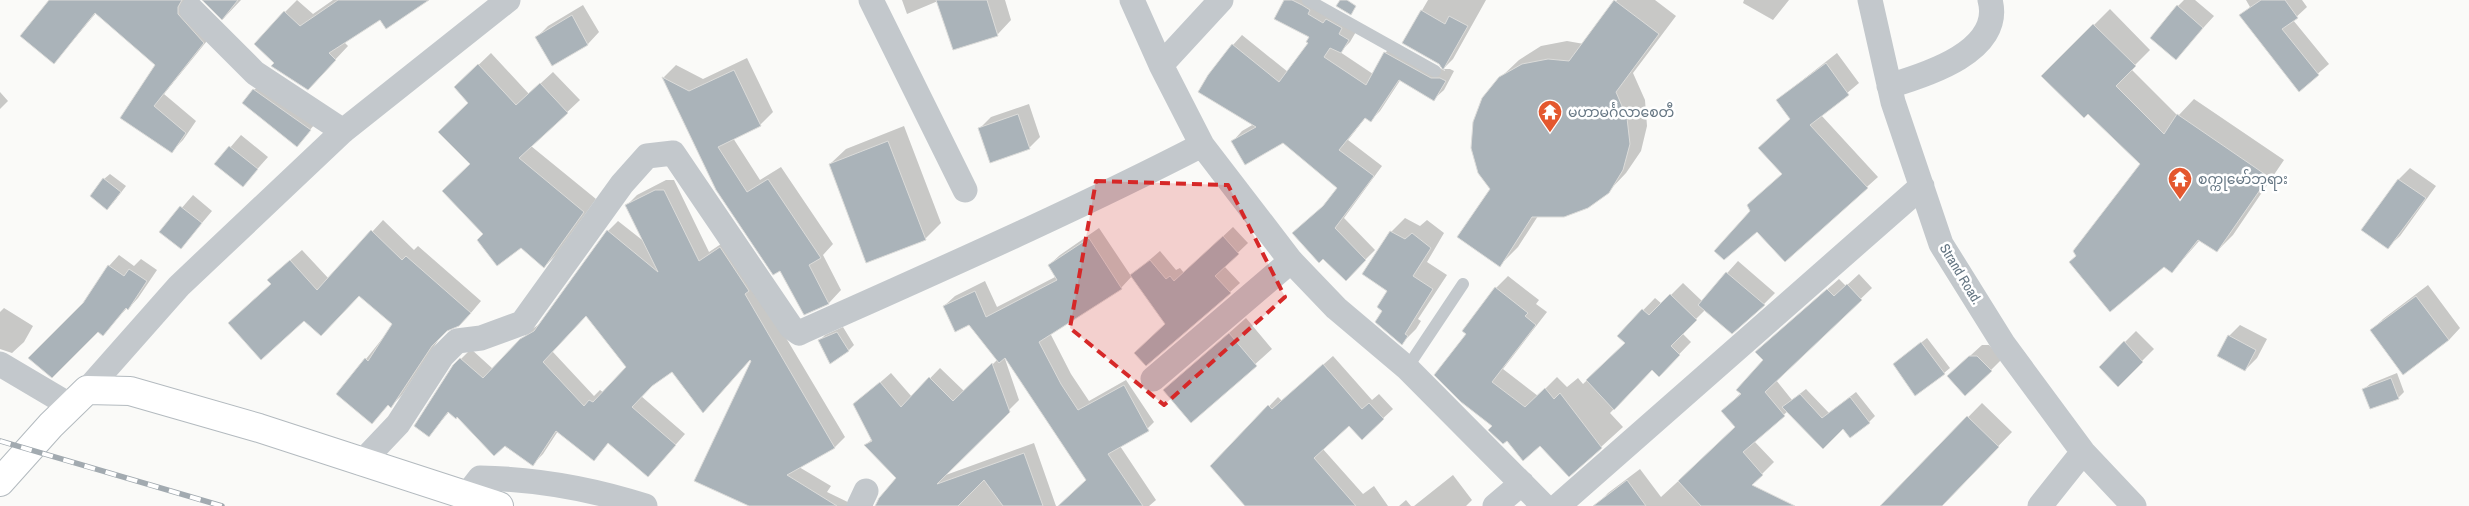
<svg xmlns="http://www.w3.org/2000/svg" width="2469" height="506" font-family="'Archivo Narrow','Noto Sans Myanmar',sans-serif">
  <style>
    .shadow { fill: #0003; fill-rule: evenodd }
    .building { fill: #aab3b9; stroke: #dcdcda; fill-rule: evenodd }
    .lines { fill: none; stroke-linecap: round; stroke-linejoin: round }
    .secondary-casing { stroke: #b3babf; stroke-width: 30 }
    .lane { stroke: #c3c8cc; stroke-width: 12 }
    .street { stroke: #c3c8cc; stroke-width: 25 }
    .secondary { stroke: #fff; stroke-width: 28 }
    .rail-casing { stroke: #a2aab0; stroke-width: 5.5 }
    .rail { stroke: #fff; stroke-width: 4; stroke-dasharray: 11; stroke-linecap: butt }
    .marked { fill: #d62828; fill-opacity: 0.2; stroke: #d62828; stroke-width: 4; stroke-dasharray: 10 6; stroke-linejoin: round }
    .labels { text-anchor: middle; stroke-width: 5; stroke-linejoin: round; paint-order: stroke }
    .poi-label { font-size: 14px; fill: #657683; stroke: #fff; text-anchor: start }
    .street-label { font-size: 14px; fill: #657683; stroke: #fff }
  </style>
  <rect width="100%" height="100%" fill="#fafaf8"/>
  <path class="shadow" d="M51,0H189L215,31L164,94L196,121L183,140L172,151L122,118L157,65L96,13L54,63Z
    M202,0H241L223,19Z
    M297,0L313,14L333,0H425L380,18L344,42L348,46L320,76L276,63L285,12Z
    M902,0H1005L1011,20L998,34L938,1L907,14Z
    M1285,0H1318L1357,30L1350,42L1340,52L1373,74L1385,53L1395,43L1445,71L1444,69H1450L1454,71L1444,90L1434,99L1401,79L1380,111L1371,120L1366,117L1348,140L1382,166L1344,218L1375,250L1346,279L1327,203L1339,187L1283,142L1233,141L1242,131L1254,124L1233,45L1242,35L1288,72L1310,43L1311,37Z
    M1428,0H1486L1453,59L1443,69L1440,63L1403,43Z
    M1617,0H1655L1676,16L1633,73L1645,100L1647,126L1641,151L1626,173L1608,192L1538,216L1518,247L1500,265L1491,189L1500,78L1519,60L1541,46L1567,41L1584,44Z
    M1744,0H1789L1773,20L1743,3Z
    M2184,0H2195L2214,16L2176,58L2178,6Z
    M2246,0H2302L2307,7L2293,20L2329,64L2299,90L2241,16L2250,7Z
    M583,5L599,32L588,44L553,64L537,37L548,26Z
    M2110,9L2150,50L2131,69L2178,116L2194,99L2284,160L2233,235L2217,251L2200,240L2172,272L2164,265L2078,255L2141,164L2088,112L2043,76Z
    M491,53L529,94L553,72L580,100L531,146L596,199L556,255L544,267L521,247L484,234L472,164L468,75Z
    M1837,53L1859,83L1821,115L1878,177L1785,260L1783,174L1791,119L1777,100Z
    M747,58L773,112L760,125L733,138L760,180L781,167L833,244L823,255L841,290L829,303L805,313L781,269L717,190L664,77L676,65L703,79Z
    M260,84L315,124L297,145L254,90Z
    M0,92L8,101L0,109Z
    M1029,104L1040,137L1029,148L980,128L991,117Z
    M904,126L941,223L925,239L830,164L846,149Z
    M241,135L268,157L243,185L216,164Z
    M2410,168L2436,186L2400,236L2388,247L2363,230L2399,179Z
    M110,174L126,186L113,203L104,179Z
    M666,180H674L709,252L730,238L754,284L845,437L835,447L799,467L831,486L827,492L856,506H752L753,361L750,359L704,411L672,370L653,384L641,396L685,434L657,466L609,442L593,459L558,431L543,454L533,464L449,412L429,435L454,366L471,349L493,369L532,329L540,324L608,231L618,221L646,243L627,205L637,195ZM587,314L628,367L604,393L600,390L594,396L552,351Z
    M193,195L212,211L181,248L161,232Z
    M1405,218L1420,226L1427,220L1444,233L1427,262L1447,275L1418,319L1421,321L1416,329L1402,343L1384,310L1389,291L1391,232Z
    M383,220L414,250L418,246L481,301L470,314L443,333L402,395L391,406L389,404L372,422L366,359L394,324L359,295L332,324L272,283L280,269L302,250L329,279Z
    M1233,227L1248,243L1224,266L1240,283L1230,292L1166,324L1132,276L1121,288L1050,333L1071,374L1089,401L1126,380L1154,422L1144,432L1120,446L1156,500L1149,506H1060L1088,479L1004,356L1019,400L943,476L1034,443L1056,506H875L898,478L866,445L872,439L854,405L891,373L912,397L940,368L965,392L997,360L969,324L944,306L955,296L985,281L997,307L1057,276L1049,265L1060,255L1099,228L1131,276L1160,251L1176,270L1180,268L1184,273Z
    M119,255L134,266L141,259L157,270L138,298L128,309L127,308L103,334L85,303L109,266Z
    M1738,261L1775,293L1764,304L1706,309L1682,333L1691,342L1659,375L1653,369L1610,413L1623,427L1570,475L1540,444L1494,426L1467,333L1496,288L1508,276L1539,300L1536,304L1547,312L1503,369L1538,396L1557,377L1567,387L1578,378L1583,384L1626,343L1618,336L1655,298L1662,304L1683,283L1702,301Z
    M1859,274L1872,288L1776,380L1792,400L1806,389L1829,413L1856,392L1875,416L1869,422L1844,428L1788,411L1754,441L1774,462L1730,506H1596L1608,493L1640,469L1661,497L1737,427L1723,411L1741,393L1765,359L1768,341L1839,279L1846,286Z
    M2428,285L2460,328L2449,340L2372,330L2383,319Z
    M4,308L33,326L24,342L12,353L0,349V312Z
    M1246,318L1272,349L1192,421L1165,390Z
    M2240,325L2267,339L2257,358L2245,370L2229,336Z
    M843,327L854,345L849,350L819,341L825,335Z
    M2136,331L2154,349L2118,385L2100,367Z
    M1927,338L1950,368L1944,373L1894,364Z
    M1982,345H1989L2002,359L1991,370L1960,365Z
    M1333,356L1372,400L1379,394L1393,409L1362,438L1349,424L1322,448L1363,494L1374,486L1388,506H1248L1212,466L1278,397L1282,401Z
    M2397,373L2404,392L2398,398L2364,389L2370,384Z
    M1982,403L2012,432L1940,506H1881Z
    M1453,475L1472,500L1466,506H1414Z
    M1406,500L1411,506H1399Z"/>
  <path class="building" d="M49,0H182L178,7V14L204,43L154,106L186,133L172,153L120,118L155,65L95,13L54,64L20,36Z
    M202,0H238L222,20Z
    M338,0H429L386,29L380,20L329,53L336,60L308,90L271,66L274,63L254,44L284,11L300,26Z
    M936,0H987L998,36L953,50Z
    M1284,0H1292L1302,5L1310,10L1308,14L1323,23L1326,19L1342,28L1339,34L1349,40L1341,53L1330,48L1324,57L1366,85L1384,52L1431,78H1440L1446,81L1434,101L1399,80L1371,122L1365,118L1339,150L1374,176L1335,228L1366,260L1346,281L1323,259L1319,263L1292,233L1323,206L1337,188L1283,143L1245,165L1231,141L1256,127L1198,92L1208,75L1232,44L1279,82L1308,43L1306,42L1309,37L1274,19Z
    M1340,0H1347L1356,6L1351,15L1336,6Z
    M1614,0L1659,34L1616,92L1627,118L1630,144L1623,170L1609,193L1588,208L1564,217H1532L1500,267L1457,237L1490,189L1478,173L1471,148L1473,122L1482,98L1499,77L1522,64L1548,59L1569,61Z
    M2261,0H2285L2298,18L2282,29L2319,75L2299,92L2239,15Z
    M2177,5L2203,28L2176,60L2150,38Z
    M1421,10L1445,24L1449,16L1468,26L1443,70L1439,64L1402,43Z
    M572,15L588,45L552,66L535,37Z
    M2093,24L2136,66L2116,86L2164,134L2177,114L2269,177L2217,252L2198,240L2172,273L2164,267L2110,312L2069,262L2076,256L2073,251L2140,164L2088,114L2084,118L2041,76Z
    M1826,63L1849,95L1810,125L1868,188L1785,262L1757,232L1724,260L1714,251L1750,211L1747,205L1782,174L1758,148L1790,119L1776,100Z
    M478,64L516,105L540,83L568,113L519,158L584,212L544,268L521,248L497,266L477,240L483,234L442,191L470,164L438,132L468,103L454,87Z
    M734,70L761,126L718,147L747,192L768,179L821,258L809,265L829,304L804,315L780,271L773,275L716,190L662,77L689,91Z
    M253,89L311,130L297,147L242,103Z
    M1018,114L1030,149L990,163L978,128Z
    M888,141L926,240L866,263L829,164Z
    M229,146L258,169L243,187L214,164Z
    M103,178L121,192L107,210L90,196Z
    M2398,179L2426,198L2388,249L2361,230Z
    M655,190H664L699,261L720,247L749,291L745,294L835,448L787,475L837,506H749L694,481L751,361L750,360L703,413L672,372L652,386L632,407L676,445L648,477L608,443L594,461L556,431L533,466L505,446L494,456L457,417L456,419L448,412L429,437L414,426L453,365L460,358L483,378L520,339L534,331L607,230L658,272L625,205ZM586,316L626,367L593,402L589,400L584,406L543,362Z
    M180,206L202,223L181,249L159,232Z
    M371,230L402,260L406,256L471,313L459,326L447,331L432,346L391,408L388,405L372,424L336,394L365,358L368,361L392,324L359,296L321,336L304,321L261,360L228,323L271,284L267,280L290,260L317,290Z
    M1390,231L1405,239L1412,233L1431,248L1413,276L1433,289L1405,334L1408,336L1402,345L1375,322L1382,311L1377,307L1387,291L1362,274Z
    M1223,236L1239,254L1215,276L1231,293L1146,366L1134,353L1165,324L1130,275L1150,260L1166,279L1170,276L1174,281Z
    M1089,238L1122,289L1039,342L1061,384L1078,410L1124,385L1149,431L1108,454L1143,506H1058L1086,480L1005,358L999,363L969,325L955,332L943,306L975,291L986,317L1057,280L1048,265Z
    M108,265L124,276L129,269L147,281L128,310L126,308L103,336L98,332L52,378L28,358L83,303Z
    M1726,272L1765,305L1732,334L1698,305Z
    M1847,284L1862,300L1765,392L1785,416L1743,452L1763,475L1752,485L1795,506H1701L1678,481L1735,427L1721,411L1741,394L1736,390L1763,360L1755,352L1827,289L1834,296Z
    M1495,287L1528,313L1525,316L1536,325L1492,382L1525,407L1545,388L1554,399L1560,393L1602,448L1569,477L1540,446L1523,461L1507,441L1503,444L1488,430L1492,426L1461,402L1434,375L1466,334L1462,331Z
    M1670,294L1697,320L1671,346L1680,355L1659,377L1652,370L1614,410L1586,380L1625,343L1617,336L1642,309L1649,315Z
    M2416,296L2449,340L2403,375L2370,330Z
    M837,332L849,351L830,364L818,340Z
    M1229,333L1257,366L1191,423L1163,390Z
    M2228,335L2256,350L2245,371L2217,356Z
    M2124,341L2143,362L2118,387L2099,367Z
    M1921,342L1945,374L1915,396L1893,364Z
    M1969,356H1977L1992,371L1965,396L1947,376Z
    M992,363L1010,412L937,484L1024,453L1043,506H1003L984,480L958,506H875L879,498L896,478L864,445L872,441L853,404L880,382L901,407L929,377L953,401Z
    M1323,364L1362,409L1369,403L1384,419L1362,440L1349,426L1314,458L1356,506H1245L1210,466L1268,405L1272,409Z
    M2391,378L2399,399L2370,409L2362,389Z
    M1800,394L1822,418L1850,397L1870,423L1850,438L1843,429L1823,449L1782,407Z
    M1967,416L1999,447L1942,506H1880Z
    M1627,480L1646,506H1593Z"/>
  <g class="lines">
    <defs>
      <path id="secondary" d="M0,482L51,425L87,390L130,391L259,428L499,506"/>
    </defs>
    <use href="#secondary" class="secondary-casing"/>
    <path class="lane" d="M1308,0L1435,71
      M1407,368L1463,284"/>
    <path class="street" d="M871,0L965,190
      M1132,0L1161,65L1202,145L1291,261L1336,308L1407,368L1544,506
      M1870,0L1893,102L1941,244L2004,345L2083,452L2134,506
      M192,10L255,73L343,131
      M1161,65L1221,0
      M1889,86C1926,75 2004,51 1990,0
      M0,364L71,406
      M1153,379L1291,261
      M87,390L179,286L343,131L508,0
      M361,463L398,424L442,356L457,341L481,338L522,323L622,184L647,156L673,153L791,327L799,333C935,272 1070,213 1202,145
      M466,496L480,478C535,479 592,489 645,506
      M859,506L866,491
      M1495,506L1522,483
      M1558,506L1922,186
      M2040,506L2083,452"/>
    <use href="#secondary" class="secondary"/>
    <defs>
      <path id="rail" d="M0,441L222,506"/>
    </defs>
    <use href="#rail" class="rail-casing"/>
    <use href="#rail" class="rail"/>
  </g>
  <path class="marked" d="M1096,181L1228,185L1285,297L1164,405L1070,328Z"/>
  <defs>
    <symbol id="temple-pin" viewBox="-11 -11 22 30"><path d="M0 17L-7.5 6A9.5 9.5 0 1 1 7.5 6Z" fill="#e4572e" stroke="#fff"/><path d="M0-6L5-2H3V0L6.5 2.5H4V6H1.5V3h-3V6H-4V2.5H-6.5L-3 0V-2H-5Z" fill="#fff"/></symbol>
  </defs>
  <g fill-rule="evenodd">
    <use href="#temple-pin" x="1536" y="98" width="28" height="38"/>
    <use href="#temple-pin" x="2166" y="165" width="28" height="38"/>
  </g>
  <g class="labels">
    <g class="poi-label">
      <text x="1568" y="117">မဟာမင်္ဂလာစေတီ</text>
      <text x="2198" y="184">စက္ကုမော်ဘုရား</text>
    </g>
    <g class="street-label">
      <text transform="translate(1961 274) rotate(59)" y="5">Strand Road.</text>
    </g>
  </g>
</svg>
